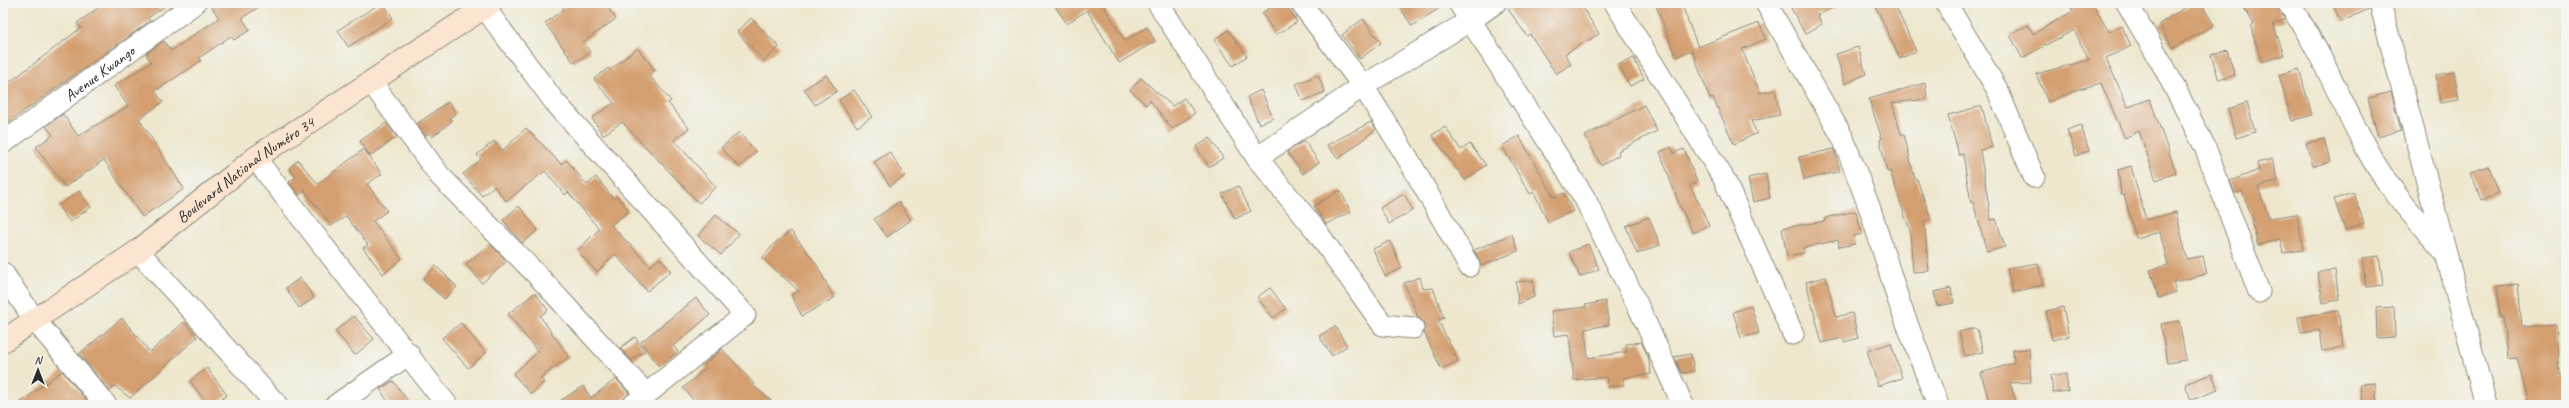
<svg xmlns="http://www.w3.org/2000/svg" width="2569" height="408" font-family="Caveat,sans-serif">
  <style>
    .building { fill: #d49f6f }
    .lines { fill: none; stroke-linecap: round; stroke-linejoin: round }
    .street-casing { stroke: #8c897c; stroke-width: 23 }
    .secondary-casing { stroke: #8c897c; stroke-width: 24 }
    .street { stroke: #fff; stroke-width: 21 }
    .secondary { stroke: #fce5d0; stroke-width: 22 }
    .labels { text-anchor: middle; stroke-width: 3; stroke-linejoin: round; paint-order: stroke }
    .street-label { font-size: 16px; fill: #2b2b2b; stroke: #f6f6f2 }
  </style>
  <rect width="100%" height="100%" fill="#f6f6f2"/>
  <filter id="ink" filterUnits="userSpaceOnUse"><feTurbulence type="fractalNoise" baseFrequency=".025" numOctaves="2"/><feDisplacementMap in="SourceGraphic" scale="8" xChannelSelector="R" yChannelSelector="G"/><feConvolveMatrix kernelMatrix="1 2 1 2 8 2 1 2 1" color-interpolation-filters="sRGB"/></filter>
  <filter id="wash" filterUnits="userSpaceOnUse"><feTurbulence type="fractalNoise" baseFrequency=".012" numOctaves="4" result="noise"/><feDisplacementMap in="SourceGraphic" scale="16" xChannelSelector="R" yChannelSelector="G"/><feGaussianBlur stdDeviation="0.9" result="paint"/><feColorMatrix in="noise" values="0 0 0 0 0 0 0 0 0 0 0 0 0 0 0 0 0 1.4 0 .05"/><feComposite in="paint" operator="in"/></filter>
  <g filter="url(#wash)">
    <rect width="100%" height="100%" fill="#eee7cd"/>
    <g id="blocks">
      <path class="building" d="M105,3H170L148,18L150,21L3,126V87L81,28L77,23Z
        M209,3H265L242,18L250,30L234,40L231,36L199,58L201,61L155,91L163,102L139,119L184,189L142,217L104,160L65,187L36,147L53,135L46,126L63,114L78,136L128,106L114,86L151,62L146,54L164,41L171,51L219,18Z
        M381,3H383L393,18L348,47L338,30Z
        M560,3H605L616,19L583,42L590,52L574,63L545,23L564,9Z
        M1053,3H1102L1125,41L1147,27L1155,41L1119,63L1087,10L1067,24Z
        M1277,3H1285L1297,22L1276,35L1262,13Z
        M1397,3H1447L1412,26Z
        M1516,3H1580L1599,34L1565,54L1571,64L1556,74L1530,34L1527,36L1508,9Z
        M1655,3H1681L1698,47L1759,23L1766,39L1742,49L1760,93L1775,90L1780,115L1751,121L1757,133L1734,144L1713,98L1710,99L1692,50L1676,57Z
        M1800,3H1844L1817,15L1822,24L1805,34L1791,8Z
        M1874,3H1894L1916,51L1900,59Z
        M2068,3H2092L2109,32L2122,26L2131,46L2106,58L2128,107L2150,99L2176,173L2156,180L2139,131L2125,138L2101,83L2079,89L2048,102L2036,74L2089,60L2074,30L2022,58L2010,35L2028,25L2033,34L2073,11Z
        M2192,3H2201L2214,25L2173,48L2159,24Z
        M2241,3H2276L2285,20L2273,24L2284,55L2262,62L2252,32V25L2254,24Z
        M2332,3H2368L2369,9L2341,22Z
        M751,18L779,47L764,61L737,32Z
        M1363,19L1381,43L1360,59L1342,35Z
        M1228,30L1247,56L1233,66L1214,40Z
        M1858,47L1866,74L1845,84L1836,54Z
        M637,48L655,70L649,75L671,101L668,103L689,128L674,140L716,187L699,203L622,122L603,135L592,118L614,103L594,79L608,68L610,70Z
        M2227,50L2235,75L2219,80L2211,55Z
        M1634,58L1644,79L1630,86L1619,65Z
        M2299,69L2312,115L2292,121L2279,75Z
        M2454,72L2459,100L2440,103L2436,75Z
        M826,75L837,91L815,105L804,89Z
        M1318,75L1325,92L1303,101L1296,84Z
        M1141,78L1172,106L1184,98L1195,113L1172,129L1150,100L1146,105L1130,90Z
        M1925,83L1927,99L1892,103L1901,134H1904L1915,179H1917L1931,219L1924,221L1929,271L1913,272L1910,231L1890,171L1887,172L1880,140L1882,139L1869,99Z
        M854,90L872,117L857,127L839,100Z
        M1261,90L1273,118L1259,124L1247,97Z
        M2391,92L2401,130L2378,137L2368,98Z
        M448,102L456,113L450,118L452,121L432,137L429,133L425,136L417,124Z
        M2247,103L2255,132L2236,138L2228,109Z
        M1644,105L1657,131L1618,151L1619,155L1601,165L1585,136Z
        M1982,106L1992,147L1980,150L1991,220L1996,219L2005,247L1987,252L1973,202L1971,203L1963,154L1959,155L1948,115Z
        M1371,122L1376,129L1338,159L1327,145Z
        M386,123L397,137L370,156L360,141Z
        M2081,125L2089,151L2076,156L2067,130Z
        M1445,127L1461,150L1470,144L1486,165L1465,180L1432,135Z
        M526,128L561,164L566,160L587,185L596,177L614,199L617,196L629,211L611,225L650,266L660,258L671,271L647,291L615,254L597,272L577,251L599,229L568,192L565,195L545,171L506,201L494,186L482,196L463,174L481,159L477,155L494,141L502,151Z
        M739,132L756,152L739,167L721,148Z
        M1519,136L1554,197L1564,193L1573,211L1548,222L1534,192L1530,194L1502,146Z
        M1210,138L1223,158L1209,167L1196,147Z
        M2324,139L2330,162L2313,166L2306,143Z
        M1304,141L1319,162L1303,174L1287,152Z
        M1671,147L1674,153L1684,149L1697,182L1690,185L1709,225L1693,233L1679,204L1660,152Z
        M364,149L382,174L367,184L387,211L373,221L402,259L383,274L363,248L368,245L346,216L331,226L305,191L299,195L289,182L296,177L289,168L298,160L318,184Z
        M1834,149L1840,171L1804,180L1799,157Z
        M890,152L905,176L890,186L874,162Z
        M2272,159L2278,181L2258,187L2269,218L2297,214L2303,250L2283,253L2280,239L2258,245L2252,223L2254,222L2242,191L2235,193L2230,181L2259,170L2257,163Z
        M2131,166L2146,220L2176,212L2187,259L2203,256L2207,274L2173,282L2176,292L2159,298L2150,270L2168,265L2160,232L2136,238L2124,195H2121L2118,170Z
        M2489,166L2499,194L2481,200L2471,172Z
        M1766,174L1770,198L1753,202L1748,178Z
        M1238,186L1251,211L1235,219L1222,194Z
        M1340,190L1351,212L1326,224L1314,206Z
        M79,191L91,207L70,222L58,206Z
        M2354,193L2364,223L2345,230L2334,199Z
        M1404,194L1413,210L1389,224L1380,208Z
        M899,202L911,220L887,237L874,219Z
        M519,206L538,230L522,243L503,220Z
        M1856,211L1862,234L1854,236L1855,244L1839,247L1838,240L1803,248L1804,253L1787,256L1782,228L1825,221V218Z
        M716,215L739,234L721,255L698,236Z
        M1649,217L1660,245L1637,254L1626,226Z
        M791,231L817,265L834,298L802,316L791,295L799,291L762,258L777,241Z
        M1512,234L1518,251L1481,266L1474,250Z
        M1390,241L1402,268L1385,276L1373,249Z
        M490,244L507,261L482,283L466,264Z
        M1588,244L1599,269L1580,277L1569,252Z
        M2379,256L2383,285L2366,287L2362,258Z
        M2038,263L2043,285L2013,292L2007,268Z
        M436,266L457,287L444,299L423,279Z
        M2335,270L2339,300L2323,303L2318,272Z
        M1420,277L1423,289L1433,288L1444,318L1438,320L1458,361L1441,369L1424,332V323L1418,317L1404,283Z
        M1826,277L1836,317L1852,313L1858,338L1844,342L1842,338L1822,343L1806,282Z
        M300,278L314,298L299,308L286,288Z
        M1533,280L1534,297L1518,304L1516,282Z
        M2518,284L2522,327L2556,325L2559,375L2566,374V405H2529L2517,358L2507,359L2503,317L2500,318L2497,286Z
        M1270,288L1286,309L1273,318L1257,297Z
        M1951,288L1954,303L1937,306L1934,292Z
        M535,293L548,310L540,316L569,357L540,378L544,382L531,394L513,374L538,352L508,314Z
        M696,298L710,315L673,346L678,352L659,366L641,342Z
        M1605,301L1609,325L1585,329L1588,358L1627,352L1626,344L1641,342L1648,356L1651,374L1623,378L1624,385L1608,387L1607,377L1574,380L1569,334L1554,336L1551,311L1586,307L1585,305Z
        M1751,306L1759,333L1741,338L1733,312Z
        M2063,307L2069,336L2052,340L2046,311Z
        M2394,307L2395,337L2377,338L2376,308Z
        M2338,311L2344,348L2322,351L2319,330L2301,333L2298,317Z
        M354,316L374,339L355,355L335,331Z
        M122,318L150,352L184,322L197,337L130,398L115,386L110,391L79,354Z
        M2179,321L2186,360L2167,363L2161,324Z
        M461,323L486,353L468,368L442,338Z
        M1335,326L1347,346L1332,356L1319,336Z
        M1971,329H1977L1983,352L1965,356L1959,332Z
        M635,337L645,351L631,360L620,348Z
        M1891,343L1902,378L1878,386L1867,351Z
        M722,349L754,384L753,385L776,405H698L683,388L706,368L704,365Z
        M2029,349L2031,382L2010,383L2016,402L1990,405L1981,373L2014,363L2013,350Z
        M1691,354L1694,371L1682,373L1674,357Z
        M207,368L227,395L214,405H208L190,381Z
        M62,371L90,405H17Z
        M2066,374L2068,391L2053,393L2051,375Z
        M2212,374L2218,390L2191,400L2185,384Z
        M616,379L629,393L619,405H554L583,386L591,398Z
        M393,381L411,405H390L380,389Z
        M2375,383L2377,404L2362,405L2360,384Z"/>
    </g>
  </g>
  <g filter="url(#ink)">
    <use href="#blocks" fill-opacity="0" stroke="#8c897c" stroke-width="1"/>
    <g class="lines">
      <defs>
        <g id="street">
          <path d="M481,3L554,101L745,315L633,405"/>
          <path d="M1158,3L1257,158L1315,229L1383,325L1413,328"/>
          <path d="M1301,3L1363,86L1407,157L1469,266"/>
          <path d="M1459,3L1584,197L1639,308L1683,405"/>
          <path d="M1615,3L1724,179L1793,334"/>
          <path d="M1766,3L1843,138L1870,209L1900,305L1938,405"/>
          <path d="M1946,3L1997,89L2034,177"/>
          <path d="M2127,3L2164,67L2205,147L2259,292"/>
          <path d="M2288,3C2320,48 2340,100 2366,148C2386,186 2415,218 2443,250"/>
          <path d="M2380,3L2486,405"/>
          <path d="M372,83L440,176L539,277L646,394"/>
          <path id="s1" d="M3,143L195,3"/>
          <path d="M255,158L447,405"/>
          <path d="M1257,158L1363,86L1471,20L1495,3"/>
          <path d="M138,251L277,405"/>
          <path d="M3,273L34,319L106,405"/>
          <path d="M336,405L409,354"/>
        </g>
        <g id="secondary">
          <path id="s2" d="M3,341L138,251L255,158L491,3"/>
        </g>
      </defs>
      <use href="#street" class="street-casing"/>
      <use href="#secondary" class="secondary-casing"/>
      <use href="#street" class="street"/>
      <use href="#secondary" class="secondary"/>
    </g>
  </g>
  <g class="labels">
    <g class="street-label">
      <text dy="6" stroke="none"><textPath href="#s1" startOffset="119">Avenue Kwango</textPath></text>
      <text dy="6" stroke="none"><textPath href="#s2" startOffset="297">Boulevard National Numéro 34</textPath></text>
    </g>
  </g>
  <rect width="2569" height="408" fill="none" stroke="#f6f6f2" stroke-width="16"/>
  <g transform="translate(38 370)" stroke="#f6f6f2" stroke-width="3" paint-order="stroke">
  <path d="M0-3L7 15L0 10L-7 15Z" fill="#2b2b2b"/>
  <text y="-6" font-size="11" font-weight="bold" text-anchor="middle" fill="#2b2b2b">N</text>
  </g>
</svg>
